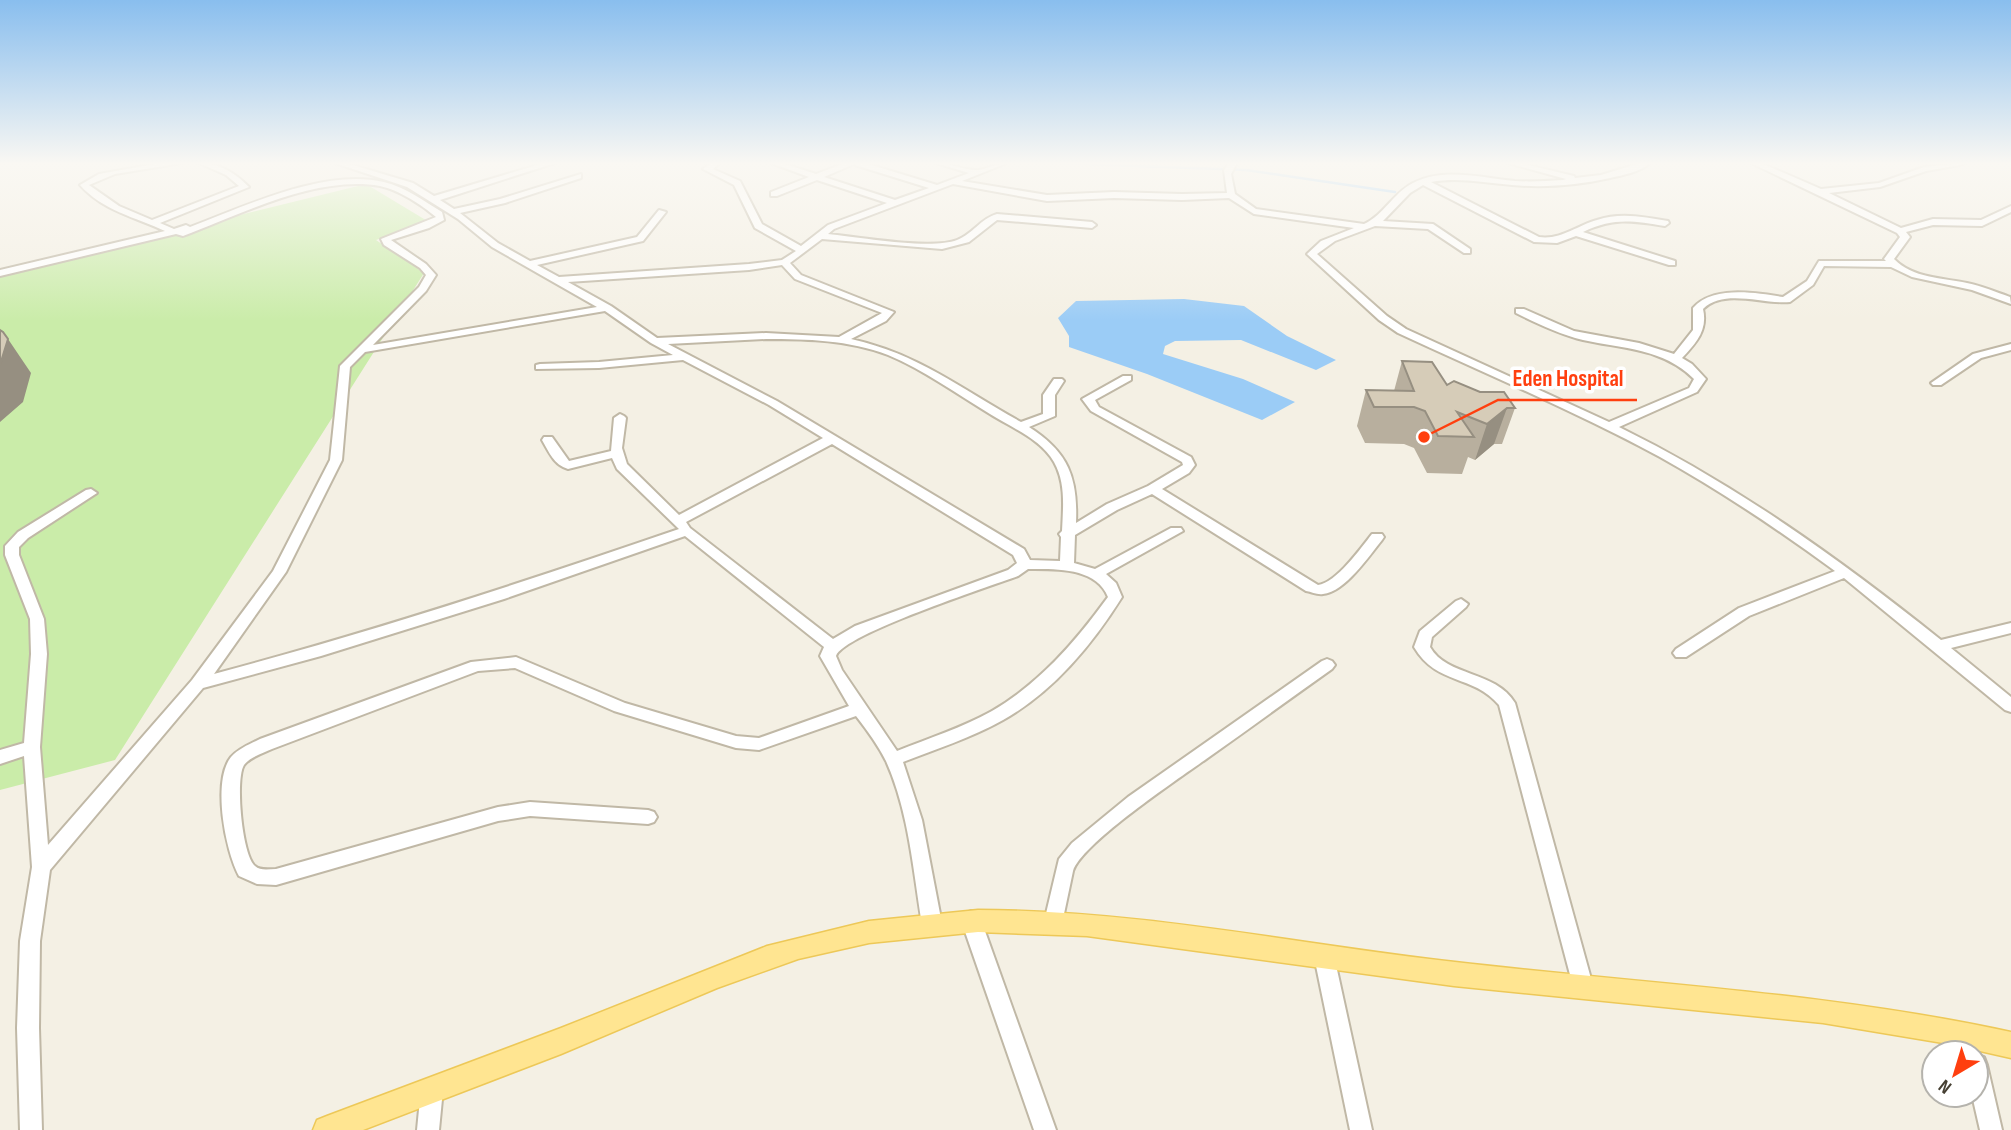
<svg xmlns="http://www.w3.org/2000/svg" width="2011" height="1130" font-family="'Sofia Sans Condensed',sans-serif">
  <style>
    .green { fill: #caeca9 }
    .water { fill: #9bccf6 }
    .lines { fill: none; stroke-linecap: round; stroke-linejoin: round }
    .stream { stroke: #9bccf6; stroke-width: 2.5 }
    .minor-casing { stroke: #c0b8a6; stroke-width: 4 }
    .major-casing { stroke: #edc858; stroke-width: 3 }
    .minor { fill: #fff; fill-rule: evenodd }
    .major { fill: #ffe591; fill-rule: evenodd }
    .wall { fill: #b8af9e }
    .shaded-wall { fill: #968f81 }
    .building { fill: #d6ccb8; stroke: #968f81; stroke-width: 2 }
    .leader { fill: none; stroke: #ff3f0f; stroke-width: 2.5 }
    .callout-dot { fill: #ff3f0f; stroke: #fff; stroke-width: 2.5 }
    .callout-label { font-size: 23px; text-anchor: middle; font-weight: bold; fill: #ff3f0f; stroke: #fff; stroke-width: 7; stroke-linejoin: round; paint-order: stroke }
  </style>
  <rect width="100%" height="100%" fill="#f4f0e4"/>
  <path class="green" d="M366,184L429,222L376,240L424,273L115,760L0,790V274Z"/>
  <path class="water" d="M1184,299L1244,306L1287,336L1336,360L1316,370L1241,340L1175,341L1165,346L1163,354L1243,379L1295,402L1262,420L1147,374L1069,347V336L1058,318L1076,301Z"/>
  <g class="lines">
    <path class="stream" d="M1058,163L1246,170L1395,192"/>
    <defs>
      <path id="minor" d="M160,163H182L115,174L89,185L119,206L152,220L239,186L226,175L199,163C220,163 235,173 249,187L160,223L174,229L186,225L190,227C246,206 324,168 384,182C405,187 424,201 442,212L444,220L429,228L391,240L426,264L436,275L426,291L373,345L597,307L492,247L458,219L407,187L335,163H346L413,183L434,196L544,163H555L440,200L454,209L500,199L581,174V178L505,203L460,213L498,243L530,261L637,237L659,210L666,212L643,241L537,265L559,277L749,264L782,260L796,251L755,228L734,185L703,169L711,163H720L713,169L740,181L762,224L801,246L828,225L887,203L817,180L777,196H771V192L809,177L771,163H782L816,174L845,163H865L937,185L969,173L936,163C950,163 966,171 978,170C988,169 996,163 1007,163L962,181L1047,195L1114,192L1182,194L1227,193L1224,170L1229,163H1237L1231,174L1235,194L1256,209L1364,224C1384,215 1393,193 1413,183C1444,167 1482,178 1515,181C1531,182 1547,181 1563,180L1566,179L1508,163H1520L1574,176L1575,178L1601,175L1640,163H1650C1640,172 1623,175 1610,178C1579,185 1544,188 1512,185C1485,183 1459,177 1431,182L1539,237C1561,240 1576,226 1597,220C1620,212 1645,217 1668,221L1669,223L1665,226C1633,221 1614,217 1583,232L1675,261V265H1669L1576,236L1557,243L1534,242L1423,185L1410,193L1383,221L1433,224L1470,249V253H1464L1428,229L1375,226L1335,241L1317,254L1387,316L1406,329L1609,422L1689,388L1694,379C1663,348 1623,349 1583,340C1559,334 1538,324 1516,313V309H1524L1574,331L1639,343L1674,354L1693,330V308C1713,285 1757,293 1783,297L1807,281L1819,261H1886L1884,259L1900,237L1897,233L1751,163H1761L1821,189L1879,183L1924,167L1964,163L1960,165L1926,171L1880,187L1829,193L1901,228L1933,219L1981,220L2011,206V212L1982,226L1933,225L1906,232L1910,237L1894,259C1912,278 1943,278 1967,283C1982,286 1996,292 2010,297L2011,304L1972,290L1912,277L1891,267L1824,266L1813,285L1790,302C1765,305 1724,288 1703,309C1708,330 1696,343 1682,358L1692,364L1706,379L1697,392L1619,427C1735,484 1840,559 1941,640L2011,623V633L1951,648L2011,697V712L2005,710L1844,578L1749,616L1686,657H1676L1673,653L1676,649L1739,608L1835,571C1779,530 1721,491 1660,457C1575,411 1486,374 1398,333L1379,320L1307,254L1321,241L1354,228L1254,214L1229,198L1182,200L1114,198L1047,201L953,184L834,229L828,234C858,237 931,250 957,240C973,234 980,219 997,214L1092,222L1096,225L1092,228L997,220L969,242L942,249L822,239L790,263L801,275L894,312L886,321L851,339C919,354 961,389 1021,422L1043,414V395L1054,379H1062L1064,381L1055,395V416L1029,427C1068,452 1078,477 1076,523L1107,504L1148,486L1183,465L1182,462L1091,411L1082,399L1123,376H1131V380L1095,400L1099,407L1191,457L1195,465L1189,473L1162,489L1318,585C1336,583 1361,548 1372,534H1382L1384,537L1382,540C1369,556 1345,592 1323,594C1317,595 1312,592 1306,591L1152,494L1117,510L1075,535L1074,563L1095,569L1171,528H1181L1183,531L1106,574L1116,583L1122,597C1092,645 1053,692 1003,720C971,738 936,749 903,762L922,820L942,924L939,930L932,933L925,930L922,924C913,870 909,812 886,761C878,745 867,730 856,716L759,750L736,748L614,711L515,668L478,671L272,749C263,753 250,757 244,765C235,779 242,856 255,866C260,871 269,869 276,869L498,807L530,802L648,810L654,812L657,817L654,822L648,824L530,816L498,821L276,885L257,884L239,876C225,850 212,781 231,757C239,748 250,744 260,739L471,662L516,657L625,703L736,736L759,738L849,706L820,656L824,647L685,536L504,599L321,656L203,688L50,870L40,941L39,1028L42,1130H20L17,1028L20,941L32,867L24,756L0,764V750L24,743L31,654L30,619L5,555V546L18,532L86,490L91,489L97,493L28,538L19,547V555L44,619L47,654L40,747L48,845L192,680L273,571L330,460L340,366L419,287L426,275L420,268L384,245L381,239L436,217C422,205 399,190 380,186C317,175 241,214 183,236L176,234L0,276V270L165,231C135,217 103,211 80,185L99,174ZM854,164L855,165L929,188L895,200L824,177ZM782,265L795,279L882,313L839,337L766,333L657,338L611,306L568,282L749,270ZM605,311L651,343L673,355L599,362L540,364L536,365V369L599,368L683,360L769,405L823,438L679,515L627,464L622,448L626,418L624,416L620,414L614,418L611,451L569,461L552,437H544L542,440C549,452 554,465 568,469L612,458L617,469L679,529C525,582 371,632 214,674L286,572L342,460L350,367L365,352ZM766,339C807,339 849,340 888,355C924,370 957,394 990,414C1012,428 1041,439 1054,462C1066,483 1063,508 1062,531L1059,534L1061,537L1060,561L1030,560L1024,549L777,401L668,344ZM832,444L1013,555L1017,563L1008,570L855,626L833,639L690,528L686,522ZM1028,569C1055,569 1096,567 1108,597C1076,641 1040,683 992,711C962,728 929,738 897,751L842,670L836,656C844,634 988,587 1018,576Z
        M2011,344V350L1981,358L1941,385H1933L1931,383L1973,354Z
        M1461,599L1468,604L1466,607L1432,637L1430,647C1447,677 1495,670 1515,703L1593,986L1590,993L1583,996L1576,993L1573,986L1499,705C1473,674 1437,686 1414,647L1420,631L1456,601Z
        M1327,659L1332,661L1335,665L1332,669C1291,698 1250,728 1209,757C1181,777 1082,843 1073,871L1061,928L1054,931L1047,928L1044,922L1059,859L1072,843L1128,797L1322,661Z
        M971,911L978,914L981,920L1056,1130H1034L961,920L964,914Z
        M1324,947L1331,950L1334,956L1372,1130H1350L1314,956L1317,950Z
        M1976,1054L1984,1057L1987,1065L2002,1130H1980L1972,1095H1976Z
        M432,1078L440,1081L443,1089L439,1130H417L421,1089L424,1081Z"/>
      <path id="major" d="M978,910C1138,910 1297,944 1455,962C1641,984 1828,992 2011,1032V1058L1949,1044L1823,1023L1454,986L1087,936L978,932L869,943L798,959L717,988L561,1054L363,1130H313L317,1120L327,1116L561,1028L767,946L869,921Z"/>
    </defs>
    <use href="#minor" class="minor-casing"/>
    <use href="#major" class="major-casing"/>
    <use href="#minor" class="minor"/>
    <use href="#major" class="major"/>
  </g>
  <path class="wall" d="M1402,361L1447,385L1515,408L1502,444H1494L1475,460L1468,457L1462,474L1427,473L1414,448L1404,444L1365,443L1357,426L1366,390L1394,391Z"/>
  <path class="shaded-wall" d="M8,339L31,373L23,402L0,422V365Z
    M1507,408L1494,444L1475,460L1487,424Z"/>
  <path class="building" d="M0,330L3,332L8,339L0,365Z
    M1402,361L1432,362L1447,385L1454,381L1480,392H1504L1515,408H1507L1487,424L1457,412L1474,437L1438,436L1425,411L1414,407H1374L1366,390L1414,391Z"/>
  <linearGradient id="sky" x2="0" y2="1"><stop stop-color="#89beee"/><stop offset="0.51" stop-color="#faf8f3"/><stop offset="1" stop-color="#faf8f3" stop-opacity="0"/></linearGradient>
  <rect width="2011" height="321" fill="url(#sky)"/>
  <path class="leader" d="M1424 437L1498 400H1637"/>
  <circle class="callout-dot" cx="1424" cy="437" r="7"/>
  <g class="callout-label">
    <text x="1568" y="386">Eden Hospital</text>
  </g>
  <g transform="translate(1955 1074) rotate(218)"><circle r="33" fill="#ffffff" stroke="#b5b3ad" stroke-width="2"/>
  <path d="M0-5L12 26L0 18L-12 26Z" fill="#ff3f0f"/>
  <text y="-10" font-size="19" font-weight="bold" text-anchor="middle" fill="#464033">N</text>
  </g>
</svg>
